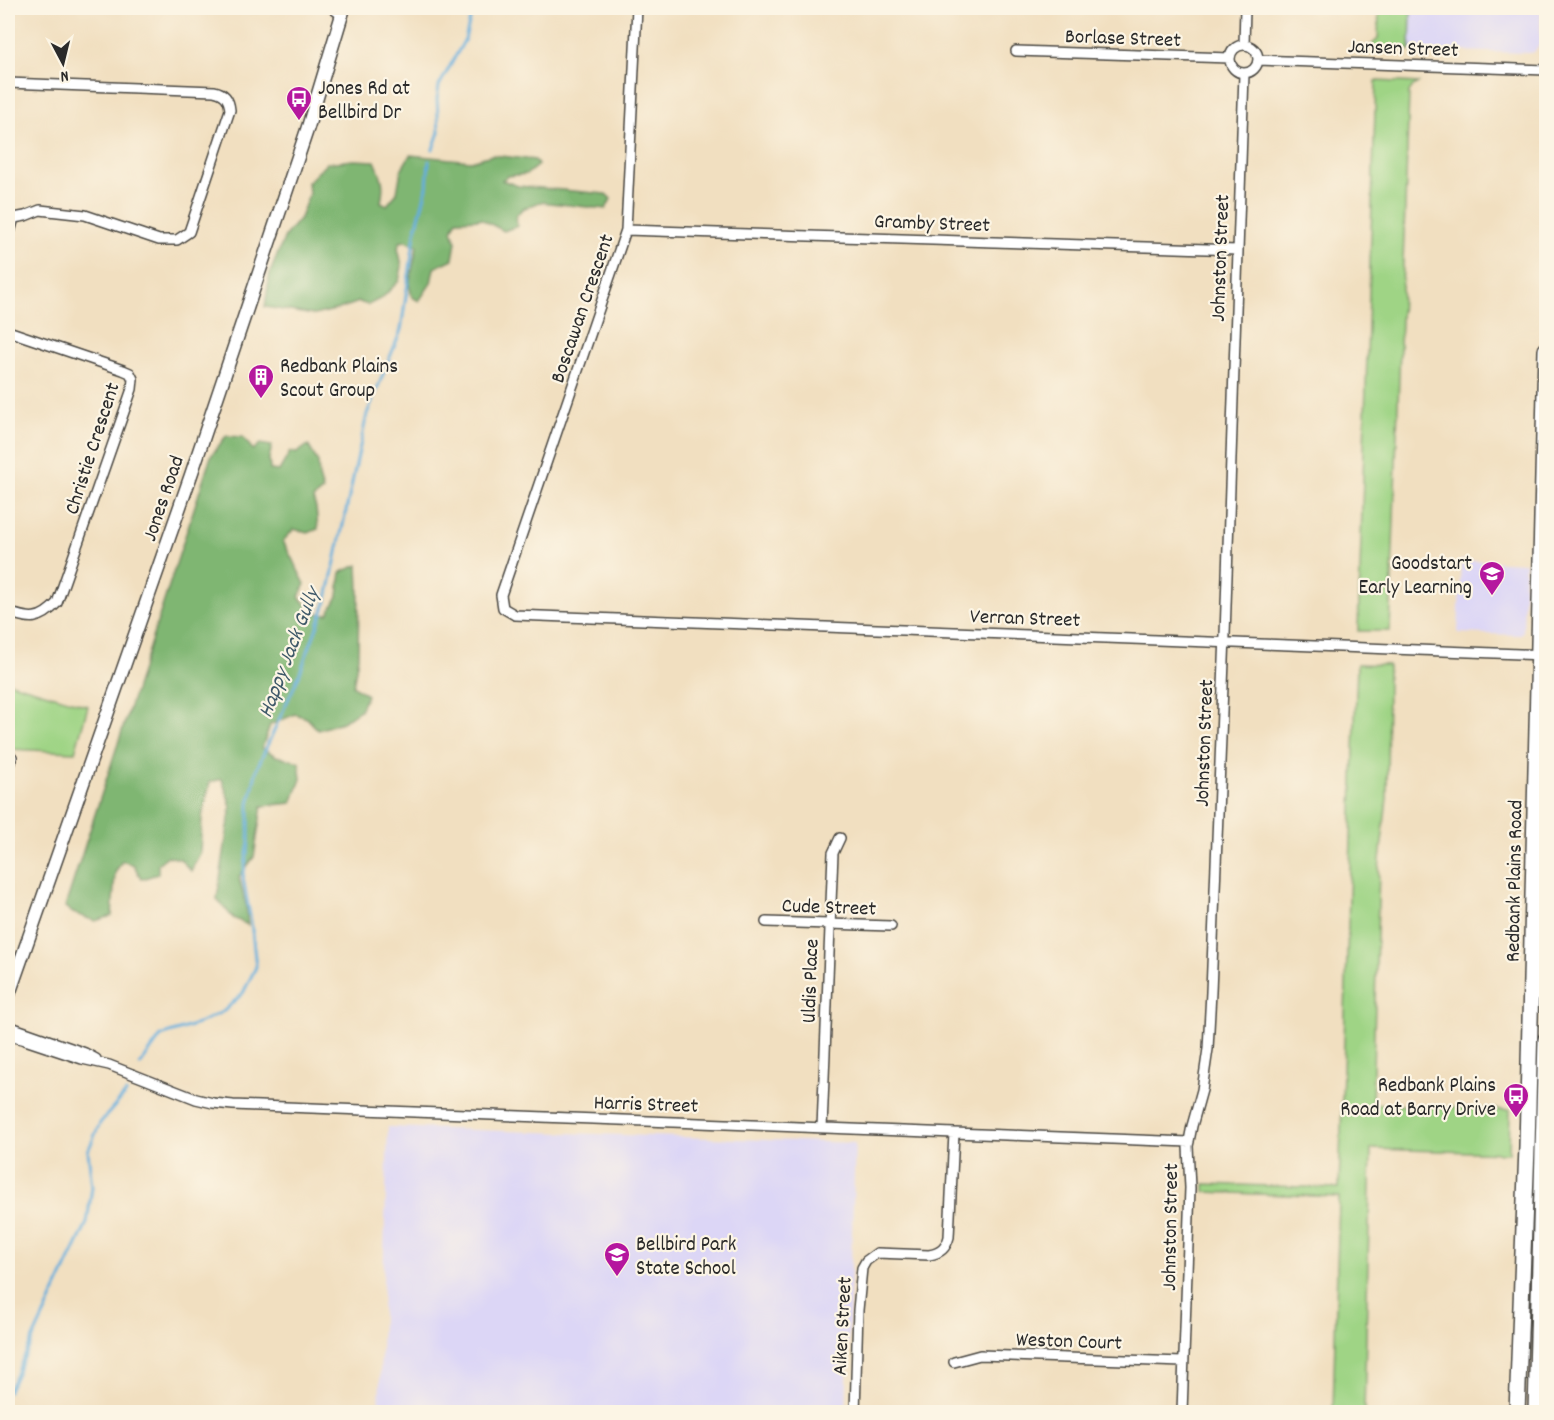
<svg xmlns="http://www.w3.org/2000/svg" width="1554" height="1420" font-family="Dekko,sans-serif">
  <style>
    .built { fill: #dcd6f6 }
    .green { fill: #9fd485; stroke: #658058; stroke-width: 1.5 }
    .forest { fill: #7fb672; stroke: #55704e; stroke-width: 1.5 }
    .lines { fill: none; stroke-linecap: round; stroke-linejoin: round }
    .stream { stroke: #63aedc; stroke-width: 3 }
    .minor-casing { stroke: #494641; stroke-width: 12 }
    .tertiary-casing { stroke: #494641; stroke-width: 15 }
    .primary-casing { stroke: #494641; stroke-width: 18 }
    .minor { stroke: #fff; stroke-width: 9 }
    .tertiary { stroke: #fff; stroke-width: 12 }
    .primary { stroke: #fff; stroke-width: 15 }
    .labels { text-anchor: middle; stroke-width: 4.5; stroke-linejoin: round; paint-order: stroke }
    .street-label { font-size: 21px; fill: #2b2b2b; stroke: #fcf5e5 }
    .poi-label { font-size: 21px; fill: #2b2b2b; stroke: #fcf5e5; text-anchor: start }
    .water-label { font-size: 22px; font-style: italic; fill: #3f5969; stroke: #fcf5e5 }
  </style>
  <rect width="100%" height="100%" fill="#fcf5e5"/>
  <filter id="ink" filterUnits="userSpaceOnUse"><feTurbulence type="fractalNoise" baseFrequency=".0167" numOctaves="2"/><feDisplacementMap in="SourceGraphic" scale="12" xChannelSelector="R" yChannelSelector="G"/><feConvolveMatrix kernelMatrix="1 2 1 2 8 2 1 2 1" color-interpolation-filters="sRGB"/></filter>
  <filter id="wash" filterUnits="userSpaceOnUse"><feTurbulence type="fractalNoise" baseFrequency=".008" numOctaves="4" result="noise"/><feDisplacementMap in="SourceGraphic" scale="24" xChannelSelector="R" yChannelSelector="G"/><feGaussianBlur stdDeviation="1.35" result="paint"/><feColorMatrix in="noise" values="0 0 0 0 0 0 0 0 0 0 0 0 0 0 0 0 0 1.4 0 .05"/><feComposite in="paint" operator="in"/></filter>
  <g filter="url(#wash)">
    <rect width="100%" height="100%" fill="#f1dfc0"/>
    <path class="built" d="M1411,8H1541L1540,44L1534,52L1530,53L1410,50Z
      M1461,560L1525,563L1523,632L1521,635L1458,633Z
      M388,1127L855,1143L846,1412H379Z"/>
    <path class="green" d="M1379,8H1411L1410,50L1368,48L1378,39Z
      M1376,81L1418,83L1412,87L1409,93L1390,631H1358Z
      M1357,664L1388,665L1387,798L1379,869L1372,1104L1510,1110L1509,1153L1371,1149L1364,1412H1333L1339,1197L1205,1192V1184L1339,1188Z
      M8,682L88,706L75,752L8,749Z"/>
    <path class="forest" d="M410,155L471,161L492,155L535,160L538,165L527,174L508,176L502,180L518,186L606,194L611,199L606,209L540,202L522,209L516,216L517,226L504,231L481,219L457,220L452,230L456,242L453,259L434,268L431,283L419,301L412,297L409,285L417,246L406,241L400,242L398,248L402,266L399,281L382,298L368,305L359,302L339,309L314,315L265,307L270,273L285,236L300,218L309,194L308,182L327,163L353,160L375,161C382,177 385,184 381,202L387,205L397,193L401,170Z
      M226,436L243,437L253,450L260,444L272,446L269,458L270,470L279,471L290,452L297,453L308,445L318,462L319,477L323,490L313,499L316,508L318,529L307,533L294,529L283,541L305,584L299,597L314,613L328,614L338,596L341,572L358,565L359,589L358,657L353,686L367,695L360,710L342,722L318,730L307,718L295,714L270,725L262,748L276,756L299,762L301,779L292,803L262,806L254,857L239,877L246,905L248,925L233,918L217,899L231,806L222,779L210,782L202,817L200,853L191,871L180,859L167,856L158,864V874L141,879L134,865L122,861L115,873L112,916L95,921L73,913L65,907L211,456Z"/>
    <g class="lines">
      <path class="stream" d="M433,149L439,132L437,99L439,86L465,39L473,8
        M140,1065L161,1036L197,1024L224,1011L243,993L256,967L251,921L243,878L249,842V804L257,768L298,678L326,603L367,414L401,330L415,233L427,187L429,161
        M8,1392L87,1223L92,1187L88,1151L100,1123L126,1093"/>
    </g>
  </g>
  <g filter="url(#ink)">
    <g class="lines">
      <defs>
        <path id="minor" d="M332,8L342,15
          M637,8L626,230L501,595L503,608L515,615L1546,655
          M1230 59a14 14 0 1 1 28 0a14 14 0 1 1-28 0Z
          M1244,45L1245,8
          M1016,51L1230,58
          M1258,60L1546,70
          M8,83L214,91C225,93 229,99 230,110L189,232L177,240H159L85,215L40,210L25,216L14,218L8,216
          M626,230L1237,250
          M8,239L14,218
          M8,331L123,370L130,373L133,379L132,389L57,603C40,621 30,620 8,612
          M8,767L12,757
          M766,922L891,926
          M8,1026L85,1053L96,1059
          M8,1036L22,1039L82,1059L109,1065L196,1099L213,1103L233,1105L1189,1142
          M822,1128L833,853L840,838
          M954,1362L980,1355L1183,1362
          M855,1412L858,1310L862,1268L866,1261L877,1253L929,1255C941,1253 946,1248 949,1237L954,1133
          M1182,1412L1190,1188L1188,1146L1192,1126L1202,1090L1208,1049L1211,992L1225,635L1244,74"/>
        <path id="tertiary" d="M8,997L191,475L308,127L344,8"/>
        <path id="primary" d="M1517,1412L1527,1147L1546,350
          M1536,1412L1546,1040"/>
      </defs>
      <use href="#minor" class="minor-casing"/>
      <use href="#tertiary" class="tertiary-casing"/>
      <use href="#primary" class="primary-casing"/>
      <use href="#minor" class="minor"/>
      <use href="#tertiary" class="tertiary"/>
      <use href="#primary" class="primary"/>
    </g>
  </g>
  <defs>
    <symbol id="bus-pin" viewBox="-11 -11 22 30"><path d="M0 17L-7.5 6A9.5 9.5 0 1 1 7.5 6Z" fill="#b5179e" stroke="#fcf5e5"/><path d="M-5-6H5V4H4V6H2V4H-2V6H-4V4H-5ZM-3.5-4V0h7V-4ZM-3.5 1.2v1.5H-2V1.2ZM2 1.2v1.5H3.5V1.2Z" fill="#fff"/></symbol>
    <symbol id="building-pin" viewBox="-11 -11 22 30"><path d="M0 17L-7.5 6A9.5 9.5 0 1 1 7.5 6Z" fill="#b5179e" stroke="#fcf5e5"/><path d="M-4-6H4V6H1V3H-1V6H-4ZM-2.5-4.3h1.7v1.8h-1.7ZM.8-4.3h1.7v1.8H.8ZM-2.5-1h1.7V.8h-1.7ZM.8-1h1.7V.8H.8Z" fill="#fff"/></symbol>
    <symbol id="school-pin" viewBox="-11 -11 22 30"><path d="M0 17L-7.5 6A9.5 9.5 0 1 1 7.5 6Z" fill="#b5179e" stroke="#fcf5e5"/><path d="M0-5L7-2L0 1L-7-2ZM-4 1L0 2.5L4 1V4Q0 6-4 4Z" fill="#fff"/></symbol>
  </defs>
  <g fill-rule="evenodd">
    <use href="#bus-pin" x="284" y="84" width="30" height="40"/>
    <use href="#building-pin" x="246" y="362" width="30" height="40"/>
    <use href="#school-pin" x="1477" y="559" width="30" height="40"/>
    <use href="#bus-pin" x="1501" y="1081" width="30" height="40"/>
    <use href="#school-pin" x="602" y="1240" width="30" height="40"/>
  </g>
  <g class="labels">
    <g class="street-label">
      <text transform="translate(1123 37) rotate(2)" y="7">Borlase Street</text>
      <text transform="translate(1403 47) rotate(2)" y="7">Jansen Street</text>
      <text transform="translate(932 222) rotate(2)" y="7">Gramby Street</text>
      <text transform="translate(1219 258) rotate(-88)" y="7">Johnston Street</text>
      <text transform="translate(581 308) rotate(-71)" y="7">Boscawan Crescent</text>
      <text transform="translate(91 448) rotate(-72)" y="7">Christie Crescent</text>
      <text transform="translate(162 498) rotate(-71)" y="7">Jones Road</text>
      <text transform="translate(1025 617) rotate(2)" y="7">Verran Street</text>
      <text transform="translate(1203 743) rotate(-88)" y="7">Johnston Street</text>
      <text transform="translate(1513 881) rotate(-89)" y="7">Redbank Plains Road</text>
      <text transform="translate(829 906) rotate(2)" y="7">Cude Street</text>
      <text transform="translate(809 981) rotate(-88)" y="7">Uldis Place</text>
      <text transform="translate(646 1103) rotate(2)" y="7">Harris Street</text>
      <text transform="translate(1169 1227) rotate(-89)" y="7">Johnston Street</text>
      <text transform="translate(841 1326) rotate(-87)" y="7">Aiken Street</text>
      <text transform="translate(1069 1340) rotate(2)" y="7">Weston Court</text>
    </g>
    <g class="poi-label">
      <text x="318" y="94">Jones Rd at<tspan x="318" dy="24">Bellbird Dr</tspan></text>
      <text x="280" y="372">Redbank Plains<tspan x="280" dy="24">Scout Group</tspan></text>
      <text x="1472" y="569" text-anchor="end">Goodstart<tspan x="1472" dy="24">Early Learning</tspan></text>
      <text x="1496" y="1091" text-anchor="end">Redbank Plains<tspan x="1496" dy="24">Road at Barry Drive</tspan></text>
      <text x="636" y="1250">Bellbird Park<tspan x="636" dy="24">State School</tspan></text>
    </g>
    <g class="water-label">
      <text transform="translate(287 652) rotate(-69)" y="8">Happy Jack Gully</text>
    </g>
  </g>
  <rect width="1554" height="1420" fill="none" stroke="#fcf5e5" stroke-width="30"/>
  <g transform="translate(63 63) rotate(173)" stroke="#fcf5e5" stroke-width="4.5" paint-order="stroke">
  <path d="M0-4.5L10 22L0 15L-10 22Z" fill="#2b2b2b"/>
  <text y="-9" font-size="16" font-weight="bold" text-anchor="middle" fill="#2b2b2b">N</text>
  </g>
</svg>
